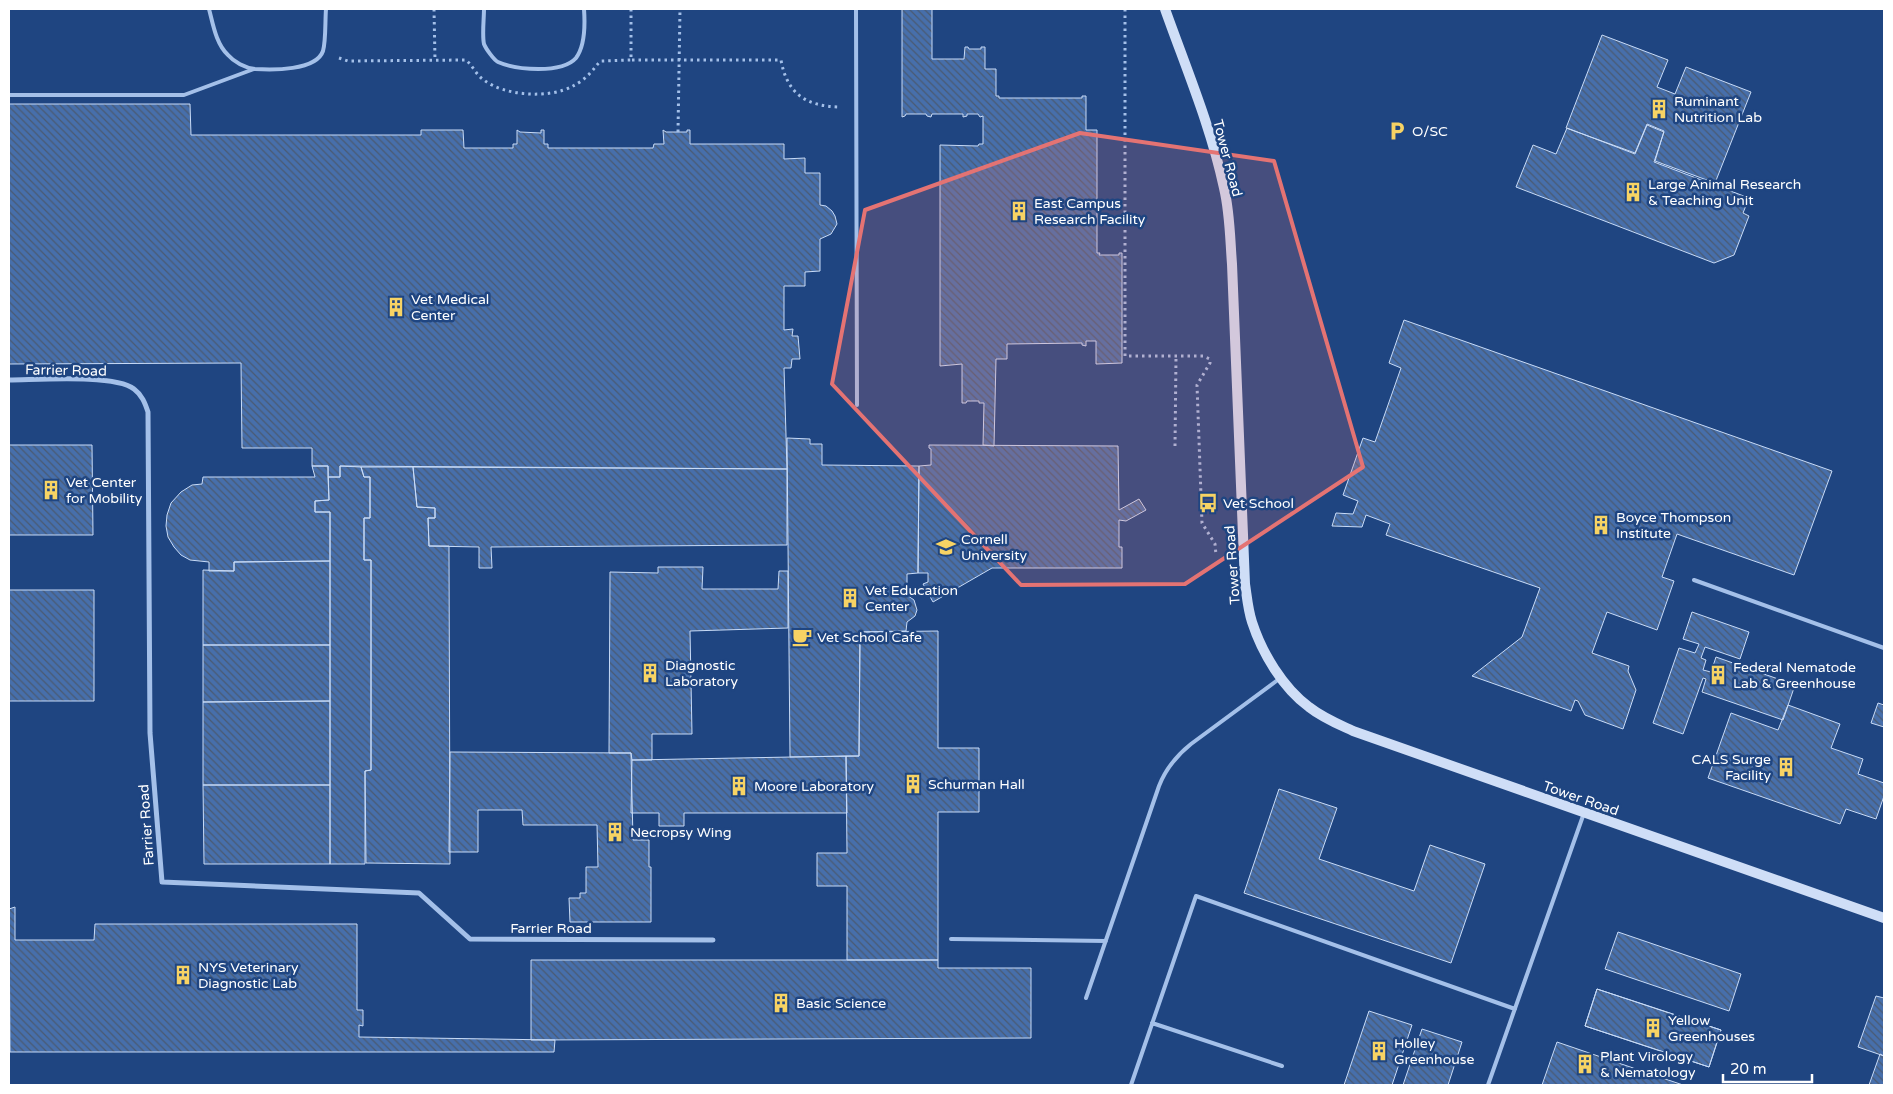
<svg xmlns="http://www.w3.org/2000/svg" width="1893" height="1094" font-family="'Varela Round',sans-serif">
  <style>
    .building { fill: url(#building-back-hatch); stroke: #c8dbf7 }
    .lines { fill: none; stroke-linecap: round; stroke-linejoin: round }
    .path { stroke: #a4c0e9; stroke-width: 3; stroke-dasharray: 2.5 4; stroke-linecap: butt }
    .lane { stroke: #a4c0e9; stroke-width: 4 }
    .street { stroke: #a4c0e9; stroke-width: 5 }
    .secondary { stroke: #cfdef7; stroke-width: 10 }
    .marked { fill: #e47373; fill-opacity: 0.2; stroke: #e47373; stroke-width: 4; stroke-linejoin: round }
    .labels { text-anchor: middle; stroke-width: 5; stroke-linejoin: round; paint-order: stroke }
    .poi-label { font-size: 14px; fill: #fff; stroke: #1f4581; text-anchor: start }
    .street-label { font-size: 14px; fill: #fff; stroke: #1f4581 }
  </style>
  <defs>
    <pattern id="building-back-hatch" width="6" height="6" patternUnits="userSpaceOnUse" patternTransform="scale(1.25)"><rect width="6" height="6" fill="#476fab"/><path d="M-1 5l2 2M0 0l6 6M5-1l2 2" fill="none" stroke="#4a5a72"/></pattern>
  </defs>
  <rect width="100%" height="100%" fill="#1f4581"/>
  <path class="building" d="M902,9H932V59H964L965,47H968L969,49H981V47H985V69H996V96H999V98H1082V96H1086V130H1097V253H1100L1099,255H1119V253H1122V363L1096,364V341H1086V346L1082,345V343L1007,344V359H996L994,446L983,445L984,403H979V401H967L966,403H962V364L940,366V145L978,146L979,144H983V116L980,117L978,114H967V116L963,117V114H932L931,117L927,116L926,114H906L905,116L902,117Z
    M1602,35L1668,60L1657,87L1675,94L1686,67L1751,92L1715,183L1655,161L1664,131L1647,124L1635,153L1566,128Z
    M9,104H190L191,135H421V130H463L464,148H513V144H517V130L520,132L541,133V130H544V144H548V148H653L654,144H664L663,130L666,132H687V130H690V144H784V159L805,158V173H820V205L826,206L832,211L835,216L837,224L831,234L820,239V271L805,272V286H784V330L793,329L792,336H798L800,359H792L791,368H784L787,469L340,466V477H328V466H312V448H242L241,363L9,364Z
    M1647,125L1664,132L1654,162L1749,198L1743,213L1749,216L1734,255L1714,263L1516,187L1533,145L1556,154L1567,128L1635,154Z
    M1404,320L1832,471L1794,575L1677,534L1662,577L1674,581L1657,630L1607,612L1592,653L1629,666L1628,671L1636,690L1623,729L1585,715L1578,701L1575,700L1571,711L1472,676L1522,637L1540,588L1386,535L1390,524L1366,515L1362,527L1332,526L1336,513L1353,514L1358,501L1343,495L1363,438L1375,442L1401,368L1389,363Z
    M787,438L810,439V444H822V465L919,466L918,573L907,574V595L914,600L917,610L915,616L907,622L906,631L860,632L859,756L790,757Z
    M9,445H92L93,535H9Z
    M929,445L1118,446L1119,510L1139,499L1146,510L1126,521L1119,520V547H1122V568H992L933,602L923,584L928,582V573H918L919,466L931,465V449L929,448Z
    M312,466H328L329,500L315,501V512H330V561L234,562V571H209V562L190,560L181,555L174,547L168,537L166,526L167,515L171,503L181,492L192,485L202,484L203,477H315Z
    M340,466L361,467L364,477H370V518H364V560H371V770L365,771V864H330V512H315V501L329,500L328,477H340Z
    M361,467H413L417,507L435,508V518H428L429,546H449L450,864L366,863L365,771L371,770V560H364V518H370V477H364Z
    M413,467L787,469V545L491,547L492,568H479V547L429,546L428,518H435V508L417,507Z
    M330,561V645H203V570L234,571V562Z
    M658,567H703L702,589H778L779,571H788V628L690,631L692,734H652V760H632L631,753H609L610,572L658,573Z
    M9,590H94V701H9Z
    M1692,612L1749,632L1740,659L1705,647L1701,658L1706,660L1703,670L1711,672L1716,657L1795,685L1783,720L1702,692L1706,679L1703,678L1683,734L1653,723L1679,648L1695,653L1699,644L1683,639Z
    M938,631V748H979V812H938V960H847V886H817V853H847L846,756H859L860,632Z
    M203,645H330V701L203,702Z
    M330,701V785H203V702Z
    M1878,703L1884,705V727L1871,723Z
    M1788,705L1840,724L1831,748L1863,759L1858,774L1884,783V796L1876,819L1846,809L1840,824L1708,778L1731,713L1778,730Z
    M450,752L631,753L633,840H649V867H651V922H570L569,898H580V893H586V867H598L597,825H523L522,810H478V852H449Z
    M846,756L847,813H684V826H659V813H631L632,760Z
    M203,785H330V864H204Z
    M1279,789L1337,808L1319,859L1414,891L1430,845L1485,864L1451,963L1244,893Z
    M15,907V940H94L95,924H357V1010H363V1026L359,1025V1037L555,1040L554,1052H10L9,909Z
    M1618,932L1741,974L1729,1011L1605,969Z
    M531,960H938V968H1031V1038L531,1040Z
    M1597,989L1721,1030L1709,1067L1585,1026Z
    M1597,989L1721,1030L1709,1067L1585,1026Z
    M1876,996L1884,998V1056L1858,1047Z
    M1369,1011L1412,1025L1392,1085H1344Z
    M1422,1029L1462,1042L1448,1085H1403Z
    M1557,1042L1683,1085H1542Z
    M1880,1054L1884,1056V1085H1869Z"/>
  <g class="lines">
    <path class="path" d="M434,9L435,60
      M631,9V60H781C787,94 806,106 839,107
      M1125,9V356H1203L1210,359V363L1197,385L1202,523L1215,544L1216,555
      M339,58L348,61L466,60C473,66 476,75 484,80C504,96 550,99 573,86C579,83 586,78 591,72C595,68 597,64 601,61L631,60
      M678,132L680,9
      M1175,446L1176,357"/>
    <path class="lane" d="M209,9C213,24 216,44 228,55C234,62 245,68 255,69C272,70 316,71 323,51C326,41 325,21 326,9
      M484,9C484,18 482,36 484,44C486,49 494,60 498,62C516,70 562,74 576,58C585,46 585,23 584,9
      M856,9L857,405
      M9,95H184L254,69
      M1694,580L1884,648
      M951,939L1106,941
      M1086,998L1159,786C1166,768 1176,756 1191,744L1279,679
      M1152,1023L1282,1066
      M1131,1085L1196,896L1515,1009
      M1488,1085L1584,813"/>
    <path class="street" d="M9,380C36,380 115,374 134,389C142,395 145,403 148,412L150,733L162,882L419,893L470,939L713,940"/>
    <path class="secondary" d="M1165,9C1186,68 1211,127 1224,188C1230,213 1230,239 1232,264L1245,584C1247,597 1248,610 1252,622C1262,653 1283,688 1309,707C1323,718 1338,724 1353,731L1884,918"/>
  </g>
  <path class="marked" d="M1080,133L1274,161L1363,467L1185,584L1021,585L832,384L865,210Z"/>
  <defs>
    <symbol id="building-bare" viewBox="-9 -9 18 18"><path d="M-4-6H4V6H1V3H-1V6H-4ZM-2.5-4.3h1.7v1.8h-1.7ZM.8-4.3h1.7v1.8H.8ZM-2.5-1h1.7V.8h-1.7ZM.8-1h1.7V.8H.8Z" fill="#f7d364" stroke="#1f4581" stroke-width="2.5" paint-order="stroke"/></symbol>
    <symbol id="parking-bare" viewBox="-9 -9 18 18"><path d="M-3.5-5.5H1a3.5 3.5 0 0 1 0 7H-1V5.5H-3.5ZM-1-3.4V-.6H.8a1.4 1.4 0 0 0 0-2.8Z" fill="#f7d364" stroke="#1f4581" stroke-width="2.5" paint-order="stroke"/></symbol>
    <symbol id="bus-bare" viewBox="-9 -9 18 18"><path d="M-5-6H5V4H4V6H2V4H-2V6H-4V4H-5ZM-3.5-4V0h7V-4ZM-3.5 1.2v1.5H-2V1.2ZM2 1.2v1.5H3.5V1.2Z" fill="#f7d364" stroke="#1f4581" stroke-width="2.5" paint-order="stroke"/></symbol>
    <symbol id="university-bare" viewBox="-9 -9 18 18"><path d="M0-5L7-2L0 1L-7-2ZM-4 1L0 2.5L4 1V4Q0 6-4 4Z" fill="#f7d364" stroke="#1f4581" stroke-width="2.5" paint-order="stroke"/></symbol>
    <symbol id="cafe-bare" viewBox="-9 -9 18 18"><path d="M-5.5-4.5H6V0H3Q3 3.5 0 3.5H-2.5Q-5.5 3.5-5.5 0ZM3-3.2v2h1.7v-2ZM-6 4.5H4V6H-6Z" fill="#f7d364" stroke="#1f4581" stroke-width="2.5" paint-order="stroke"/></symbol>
  </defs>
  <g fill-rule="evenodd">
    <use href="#building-bare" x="1645" y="95" width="28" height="28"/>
    <use href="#parking-bare" x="1383" y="117" width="28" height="28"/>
    <use href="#building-bare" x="1619" y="178" width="28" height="28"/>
    <use href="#building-bare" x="1005" y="197" width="28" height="28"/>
    <use href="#building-bare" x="382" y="293" width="28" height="28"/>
    <use href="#building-bare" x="37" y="476" width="28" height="28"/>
    <use href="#bus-bare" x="1194" y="489" width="28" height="28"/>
    <use href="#building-bare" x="1587" y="511" width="28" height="28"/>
    <use href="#university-bare" x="932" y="533" width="28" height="28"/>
    <use href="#building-bare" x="836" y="584" width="28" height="28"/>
    <use href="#cafe-bare" x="788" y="623" width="28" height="28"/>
    <use href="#building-bare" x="636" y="659" width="28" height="28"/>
    <use href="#building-bare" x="1704" y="661" width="28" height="28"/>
    <use href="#building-bare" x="1772" y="753" width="28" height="28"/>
    <use href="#building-bare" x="899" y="770" width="28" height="28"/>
    <use href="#building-bare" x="725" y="772" width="28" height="28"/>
    <use href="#building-bare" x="601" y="818" width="28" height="28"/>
    <use href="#building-bare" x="169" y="961" width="28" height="28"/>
    <use href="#building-bare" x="767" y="989" width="28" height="28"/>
    <use href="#building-bare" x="1639" y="1014" width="28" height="28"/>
    <use href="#building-bare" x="1365" y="1037" width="28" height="28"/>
    <use href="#building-bare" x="1571" y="1050" width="28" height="28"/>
  </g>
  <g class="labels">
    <g class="poi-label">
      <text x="1674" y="106">Ruminant<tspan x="1674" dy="16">Nutrition Lab</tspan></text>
      <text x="1412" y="136">O/SC</text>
      <text x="1648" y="189">Large Animal Research<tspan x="1648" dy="16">&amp; Teaching Unit</tspan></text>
      <text x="1034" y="208">East Campus<tspan x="1034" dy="16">Research Facility</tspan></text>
      <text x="411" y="304">Vet Medical<tspan x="411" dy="16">Center</tspan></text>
      <text x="66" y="487">Vet Center<tspan x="66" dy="16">for Mobility</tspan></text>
      <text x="1223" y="508">Vet School</text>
      <text x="1616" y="522">Boyce Thompson<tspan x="1616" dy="16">Institute</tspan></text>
      <text x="961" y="544">Cornell<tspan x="961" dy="16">University</tspan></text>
      <text x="865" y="595">Vet Education<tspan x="865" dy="16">Center</tspan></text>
      <text x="817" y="642">Vet School Cafe</text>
      <text x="665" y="670">Diagnostic<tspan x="665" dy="16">Laboratory</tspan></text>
      <text x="1733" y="672">Federal Nematode<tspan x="1733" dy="16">Lab &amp; Greenhouse</tspan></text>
      <text x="1771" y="764" text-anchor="end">CALS Surge<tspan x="1771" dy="16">Facility</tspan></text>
      <text x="928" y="789">Schurman Hall</text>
      <text x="754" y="791">Moore Laboratory</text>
      <text x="630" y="837">Necropsy Wing</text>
      <text x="198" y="972">NYS Veterinary<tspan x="198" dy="16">Diagnostic Lab</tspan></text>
      <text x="796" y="1008">Basic Science</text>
      <text x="1668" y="1025">Yellow<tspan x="1668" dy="16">Greenhouses</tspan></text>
      <text x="1394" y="1048">Holley<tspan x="1394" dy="16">Greenhouse</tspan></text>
      <text x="1600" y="1061">Plant Virology<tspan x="1600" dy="16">&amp; Nematology</tspan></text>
    </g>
    <g class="street-label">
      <text transform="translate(1228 158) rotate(75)" y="5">Tower Road</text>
      <text transform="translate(66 370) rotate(1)" y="5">Farrier Road</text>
      <text transform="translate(1232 565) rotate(-94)" y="5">Tower Road</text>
      <text transform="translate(1581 798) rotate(19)" y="5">Tower Road</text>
      <text transform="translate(146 825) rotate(-94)" y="5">Farrier Road</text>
      <text x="551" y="933">Farrier Road</text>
    </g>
  </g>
  <rect width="1893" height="1094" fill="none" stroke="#ffffff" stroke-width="20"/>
  <path d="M1723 1074v8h89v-8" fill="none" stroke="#ffffff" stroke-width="2.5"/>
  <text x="1730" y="1074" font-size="15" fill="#ffffff" stroke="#1f4581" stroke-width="4" paint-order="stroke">20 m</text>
</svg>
